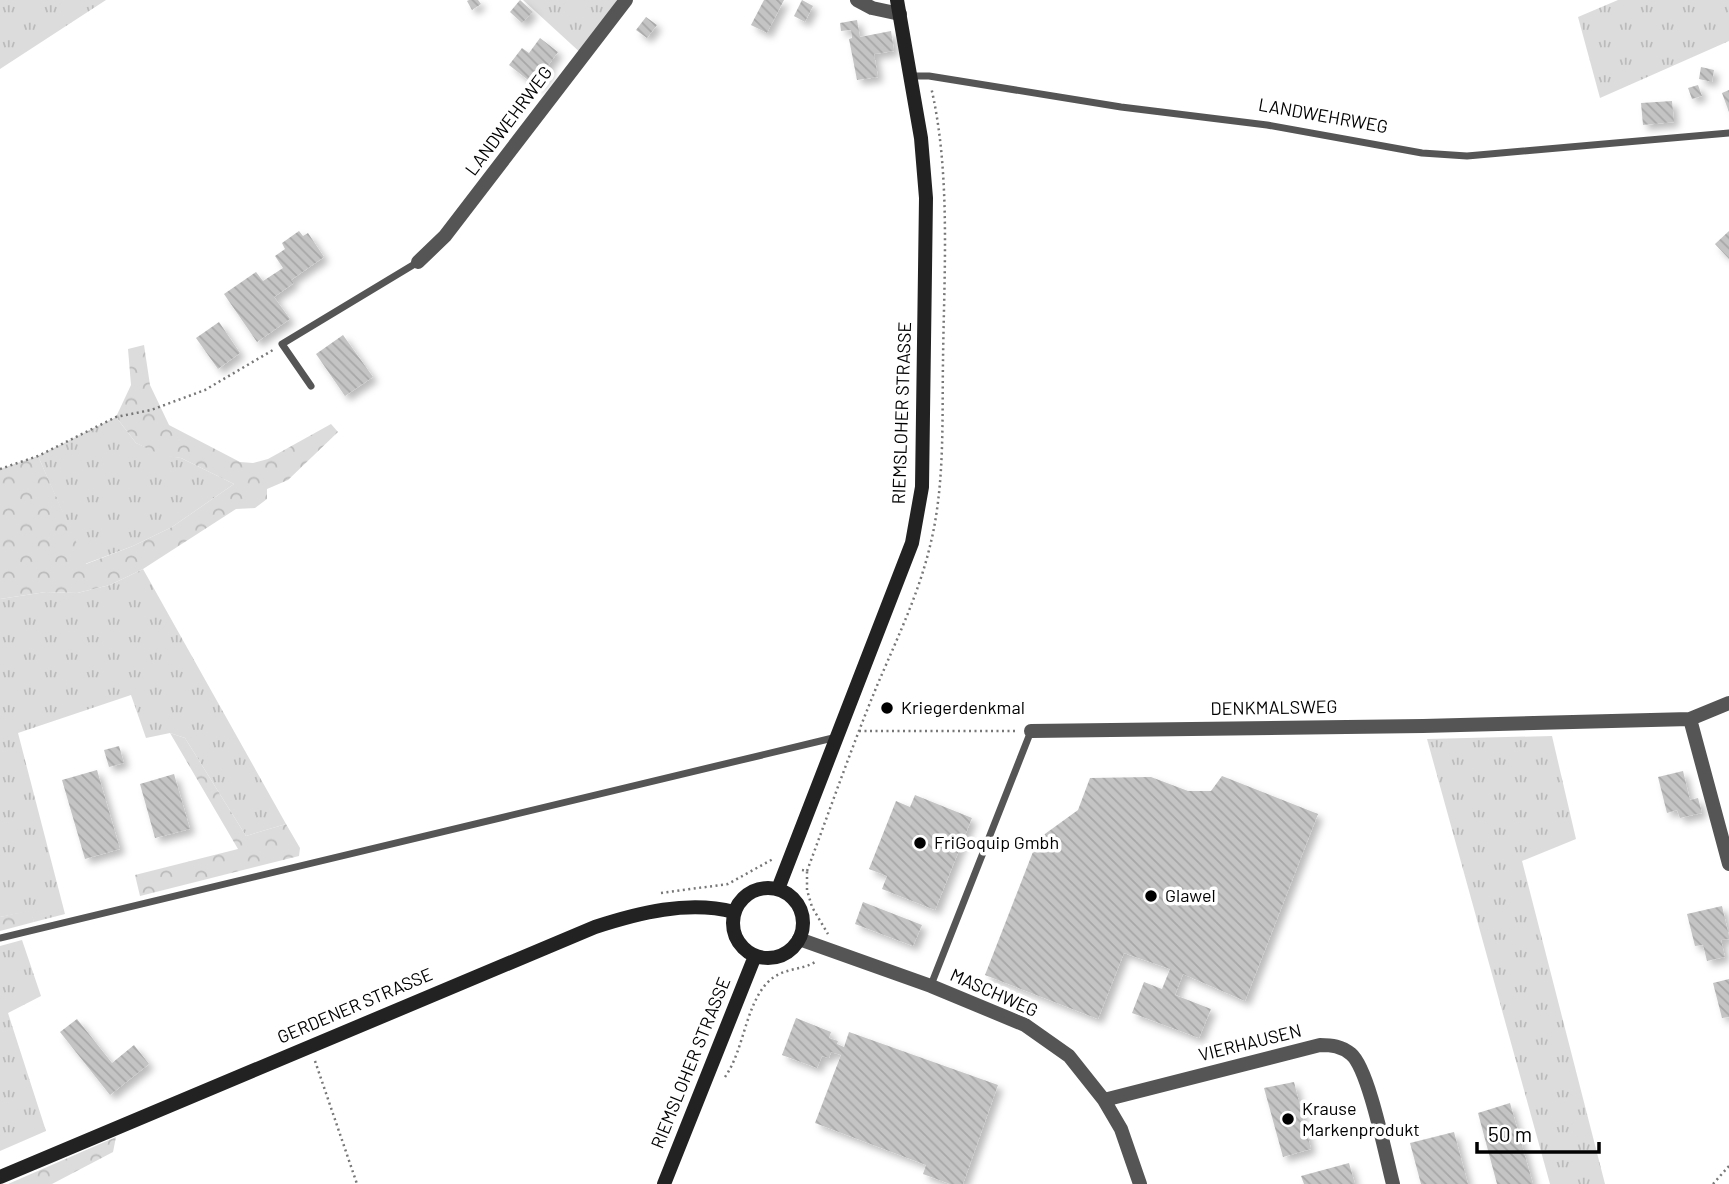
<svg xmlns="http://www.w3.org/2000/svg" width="1729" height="1184" font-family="Barlow,sans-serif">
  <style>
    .grass { fill: url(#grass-tufts) }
    .forest { fill: url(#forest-crowns) }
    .building { fill: url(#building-back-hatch); filter: url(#shadow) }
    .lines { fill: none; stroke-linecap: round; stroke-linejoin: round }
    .path { stroke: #777; stroke-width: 2.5; stroke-dasharray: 2 3.5; stroke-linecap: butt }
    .lane { stroke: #555; stroke-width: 7 }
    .street { stroke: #555; stroke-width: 14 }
    .secondary { stroke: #222; stroke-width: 14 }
    .poi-dot { fill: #000; stroke: #fff; stroke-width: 2.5 }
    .labels { text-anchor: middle; stroke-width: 7; stroke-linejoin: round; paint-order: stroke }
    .street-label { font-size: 18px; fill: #000; stroke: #fff }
    .poi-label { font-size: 18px; fill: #000; stroke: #fff; text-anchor: start }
  </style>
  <defs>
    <pattern id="grass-tufts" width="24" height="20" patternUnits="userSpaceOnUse" patternTransform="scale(1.75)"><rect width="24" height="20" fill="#dcdcdc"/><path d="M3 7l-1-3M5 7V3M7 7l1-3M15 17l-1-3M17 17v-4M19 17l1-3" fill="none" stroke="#bbb"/></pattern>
    <pattern id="forest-crowns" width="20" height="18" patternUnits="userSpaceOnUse" patternTransform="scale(1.75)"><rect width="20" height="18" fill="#dcdcdc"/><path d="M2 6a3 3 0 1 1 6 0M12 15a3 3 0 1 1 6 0" fill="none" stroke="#bbb"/></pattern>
    <pattern id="building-back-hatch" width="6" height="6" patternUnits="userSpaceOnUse" patternTransform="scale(1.75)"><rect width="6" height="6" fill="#c4c4c4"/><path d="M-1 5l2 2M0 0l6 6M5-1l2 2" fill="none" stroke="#a7a7a7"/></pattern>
    <filter id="shadow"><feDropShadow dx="5" dy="5" stdDeviation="3.5" flood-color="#0004"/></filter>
  </defs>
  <rect width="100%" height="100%" fill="#fff"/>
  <path class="grass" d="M0,0H106L0,69Z
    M523,0H626L583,55Z
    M1618,0H1729V41L1600,98L1578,17Z
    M116,417L136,443L163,455L181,458L234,484L172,527L133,546L85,564L38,456Z
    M143,569L286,824L246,836L185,738L170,733L146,738L131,695L18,733L65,914L34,922L30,911L0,917V599L46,592L77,593L110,585Z
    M1552,736L1576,839L1522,861L1605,1184H1550L1427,739Z
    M22,940L41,996L8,1013L46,1131L0,1151V946Z"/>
  <path class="forest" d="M144,345L150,385L169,425L240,462L253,463L268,459L331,424L338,432L288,480L267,489V499L255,508L236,509L143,569L110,585L77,593L46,592L0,599V469L38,456L86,564L133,546L172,527L234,484L181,458L163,456L136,443L116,417L131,385L128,349Z
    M170,733L185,738L246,836L286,824L300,848L299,856L140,896L135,875L238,849Z
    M31,910L34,922L0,931V917Z
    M116,1137L113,1152L52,1184H8Z"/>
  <path class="building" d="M469,0H478L481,4L472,10L467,1Z
    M520,0L533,12L522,23L510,12Z
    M764,0H784L767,33L751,25Z
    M802,0L813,6L805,22L794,16Z
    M646,17L657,25L647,38L636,30Z
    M857,20L860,37L891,31L894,51L874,54L878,77L857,80L849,39L852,38L851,30L841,31L840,23Z
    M540,38L558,52L547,67L550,70L537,87L509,65L522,48L529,53Z
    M1701,67L1714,70L1712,82L1699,79Z
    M1698,85L1702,96L1692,99L1688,88Z
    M1729,90V112L1722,93Z
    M1672,101L1674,122L1643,125L1641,103Z
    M299,231L303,236L308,233L324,257L291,280L294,283L274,297L290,319L257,342L224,294L256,272L263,281L283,268L275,256L285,249L282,243Z
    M1729,231V259L1715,244Z
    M219,322L240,353L218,369L196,338Z
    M343,335L373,377L345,396L316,354Z
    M119,746L124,763L109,767L104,750Z
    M97,770L120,849L85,859L62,780Z
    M1683,771L1690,800L1698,798L1702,813L1680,818L1677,810L1667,813L1658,777Z
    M174,774L190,829L155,838L140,784Z
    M1222,776L1318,814L1245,1001L1183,974L1175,995L1211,1009L1199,1038L1132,1013L1144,982L1162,989L1170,969L1124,953L1098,1019L985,975L1038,839L1078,810L1090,778L1151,777L1188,791H1211Z
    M915,795L972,818L935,910L882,889L887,876L869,869L896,801L910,807Z
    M863,902L922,925L913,946L855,924Z
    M1722,906L1729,936V939L1721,940L1725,957L1707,961L1703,945L1695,946L1687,914Z
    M1729,979V1017L1722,1018L1713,983Z
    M796,1018L831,1032L829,1038L838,1041L837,1044L844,1047L849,1032L998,1085L963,1184H950L923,1174L926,1165L815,1123L841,1055L831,1052L829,1058L822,1056L817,1068L782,1055Z
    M77,1019L112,1063L134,1045L149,1064L110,1095L60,1032Z
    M1294,1082L1311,1149L1283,1157L1264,1088Z
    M1510,1103L1533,1184H1497L1478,1113Z
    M1454,1132L1468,1184H1421L1410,1143Z
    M1349,1163L1355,1184H1304L1301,1176Z"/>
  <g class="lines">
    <path class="path" d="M0,469L38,456L116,417L151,410L205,390L273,350
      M859,731H1017
      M802,870L807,871V890L812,907L828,934
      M807,871C829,812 850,752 874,693C893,647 917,599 929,550C945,489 942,424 943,361C944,274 951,172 931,87
      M661,893L728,884L773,859
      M315,1061L357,1184
      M725,1077C744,1050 745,1007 767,983C782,967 801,971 815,962
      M1713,1184L1729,1166"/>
    <path class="lane" d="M912,76H929L1121,107L1267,125L1422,153L1467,156L1729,133
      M311,386L282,344L418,262
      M0,938L837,737
      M931,985L1031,731"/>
    <path class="street" d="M857,0L872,8L900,14
      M418,262L445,236L626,0
      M1690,719L1729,864
      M1031,731L1423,726L1690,719L1729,703
      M799,939L931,986L1025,1025L1069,1056L1104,1100L1121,1129L1140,1184
      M1104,1100L1320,1045C1332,1045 1341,1046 1351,1054C1369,1069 1386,1158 1393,1184"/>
    <path class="secondary" d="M733 923a35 35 0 1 1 70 0a35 35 0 1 1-70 0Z
      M778,889L912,543L922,487L926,198L921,138L897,0
      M0,1177L595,927C638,913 688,900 734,912
      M664,1184L755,956"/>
  </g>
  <g class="poi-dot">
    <circle cx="887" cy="708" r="7"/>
    <circle cx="920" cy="843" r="7"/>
    <circle cx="1151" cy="896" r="7"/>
    <circle cx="1288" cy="1119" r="7"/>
  </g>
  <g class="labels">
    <g class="street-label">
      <text transform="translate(1323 116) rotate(10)" y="6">LANDWEHRWEG</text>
      <text transform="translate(509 121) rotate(-53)" y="6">LANDWEHRWEG</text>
      <text transform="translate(902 413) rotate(-88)" y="6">RIEMSLOHER STRASSE</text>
      <text transform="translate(1274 708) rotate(-1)" y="6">DENKMALSWEG</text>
      <text transform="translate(994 993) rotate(24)" y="6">MASCHWEG</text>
      <text transform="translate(355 1006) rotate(-23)" y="6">GERDENER STRASSE</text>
      <text transform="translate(1250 1043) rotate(-14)" y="6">VIERHAUSEN</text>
      <text transform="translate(691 1063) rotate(-68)" y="6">RIEMSLOHER STRASSE</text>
    </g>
    <g class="poi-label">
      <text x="901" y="714">Kriegerdenkmal</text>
      <text x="934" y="849">FriGoquip Gmbh</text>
      <text x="1165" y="902">Glawel</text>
      <text x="1302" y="1115">Krause<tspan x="1302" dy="21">Markenprodukt</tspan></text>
    </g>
  </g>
  <path d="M1477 1142v10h122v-10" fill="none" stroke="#000000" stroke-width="3.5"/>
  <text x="1488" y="1142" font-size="21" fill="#000000" stroke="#ffffff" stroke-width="5" paint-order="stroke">50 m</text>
</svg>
